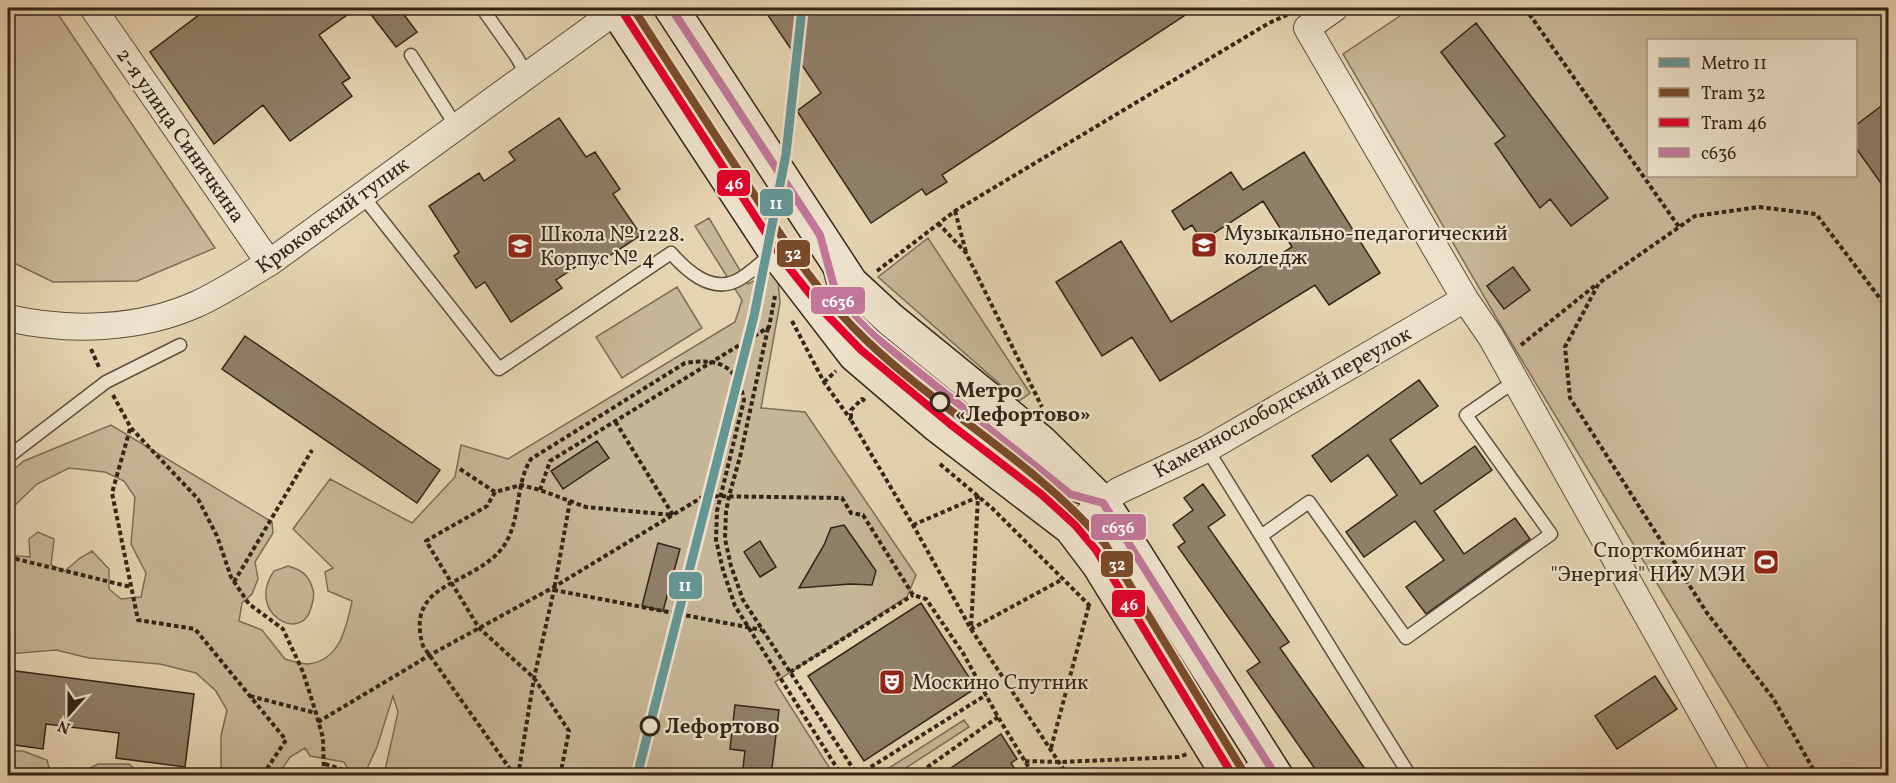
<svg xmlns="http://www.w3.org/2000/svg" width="1896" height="783" font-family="Vollkorn,serif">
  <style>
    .green { fill: #c7b597; stroke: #7e6d58; stroke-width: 1.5; fill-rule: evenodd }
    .building { fill: #907f68; stroke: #342518; stroke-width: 1.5 }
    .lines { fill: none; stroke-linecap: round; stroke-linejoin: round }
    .service-casing { stroke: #60503e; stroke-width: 15 }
    .minor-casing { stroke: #60503e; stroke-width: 28 }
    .secondary-casing { stroke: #342518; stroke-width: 36 }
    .path { stroke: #342518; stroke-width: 4; stroke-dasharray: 4.5 3; stroke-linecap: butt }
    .service { stroke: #eee2cc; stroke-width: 12 }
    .minor { stroke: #eee2cc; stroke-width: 26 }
    .secondary { stroke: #eee2cc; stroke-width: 33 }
    .bus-1-casing { stroke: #eee2cc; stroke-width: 12 }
    .bus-1 { stroke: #c2779a; stroke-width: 8 }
    .tram-1-casing { stroke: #eee2cc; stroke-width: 12 }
    .tram-2-casing { stroke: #eee2cc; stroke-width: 12 }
    .tram-1 { stroke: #7a4b2a; stroke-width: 8 }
    .tram-2 { stroke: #e4002b; stroke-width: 8 }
    .metro-1-casing { stroke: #eee2cc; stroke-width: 14 }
    .metro-1 { stroke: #649694; stroke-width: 9 }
    .stop-dot { fill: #eee2cc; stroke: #342518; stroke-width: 3 }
    .labels { text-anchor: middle; stroke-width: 4.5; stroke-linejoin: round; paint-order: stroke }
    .street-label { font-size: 21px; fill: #342518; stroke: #eee2cc }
    .poi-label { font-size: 21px; fill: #342518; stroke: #eee2cc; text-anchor: start }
    .stop-label { font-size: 21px; font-weight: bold; fill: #342518; stroke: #eee2cc; text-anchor: start }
    .line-badge { stroke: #eee2cc; stroke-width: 2 }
    .badge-label { font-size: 16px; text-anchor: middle; font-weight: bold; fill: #fff }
  </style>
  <rect width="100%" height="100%" fill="#e5d3b1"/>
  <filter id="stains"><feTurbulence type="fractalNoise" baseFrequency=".00333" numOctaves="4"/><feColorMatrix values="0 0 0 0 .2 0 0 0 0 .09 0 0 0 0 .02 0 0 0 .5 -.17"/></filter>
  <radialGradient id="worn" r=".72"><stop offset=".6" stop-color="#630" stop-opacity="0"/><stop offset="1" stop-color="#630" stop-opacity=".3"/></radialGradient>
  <path class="green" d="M8,8H54L215,248L137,281L53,282L8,260Z
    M1412,8H1876L1888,25V775H1773L1503,329L1343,54ZM1648,40H1856V176H1648Z
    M709,218L748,284L777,269L780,303L761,408L805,412L916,575L907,597L775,682L834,775H384L398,712L393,696L377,747L364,775H351L344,762L310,756L305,748L290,757L280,772V775H203L221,769V736L227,710L216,691L196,673L160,664L89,658L56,650L8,654V555L30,557L29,539L38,532L54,539L51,565L65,571L80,558L92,551L109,569V589L121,599L141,597L146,573L131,544L135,497L124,481L105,472L69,468L37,484L8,512V474L24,461L111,425L272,522L273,533L255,562L258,579L252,594L242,603L239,621L262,630L285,659C292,661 301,664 308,664C340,661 347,626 352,601L328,591L325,572L333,568L293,529L330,479L412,523L455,477L461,445L508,459L735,322L742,300L695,226Z
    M928,238L1030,393L1019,401L878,277Z
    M677,287L702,328L622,378L596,337Z
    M288,566C302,570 309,575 313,590C315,596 313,601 311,608C302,644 245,613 274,571Z
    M964,720L969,727L895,775H878Z
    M8,751H23L47,760L51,775H8Z
    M98,764H129L142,775H83L90,768Z"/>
  <path class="building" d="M208,8H357L319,35L350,78L342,83L352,96L290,141L263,105L214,144L150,52Z
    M366,8H399L417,32L396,47Z
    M763,8H1196L942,175L947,182L926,195L922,189L871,223L797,111L821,93Z
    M1476,23L1608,198L1571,226L1550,199L1540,208L1495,144L1505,136L1441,52Z
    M1888,101V193L1856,148V125Z
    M559,118L586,157L595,152L620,189L613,194L641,235L591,268L586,260L556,280L562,288L511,322L485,282L476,288L454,256L459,252L429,206L479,173L484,181L515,160L509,152Z
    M1304,152L1380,273L1329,305L1315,285L1160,381L1132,337L1102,356L1056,282L1121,241L1171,322L1292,247L1263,201L1202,241L1192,225L1184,230L1172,211L1231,172L1243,190Z
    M1513,267L1530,290L1504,309L1487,286Z
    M245,336L440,470L417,503L222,369Z
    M1419,380L1438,406L1390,440L1421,484L1475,446L1492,470L1434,511L1464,554L1515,518L1530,539L1426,614L1406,587L1444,560L1415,521L1364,557L1346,532L1397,495L1368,455L1331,482L1312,456Z
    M597,441L609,458L563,489L551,471Z
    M1203,484L1225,515L1208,527L1289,642L1280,648L1370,776H1320L1247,671L1260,662L1178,547L1185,542L1173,525L1193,510L1184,498Z
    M844,525L876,571L872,585L850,584L799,588L824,545L831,528Z
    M760,541L776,567L760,577L744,552Z
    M658,543L680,549L663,611L642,606Z
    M921,603L976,688L864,761L808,676Z
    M8,670L194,694L185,767L116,758L119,733L46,724L43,749L8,744Z
    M1655,676L1677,709L1617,749L1595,716Z
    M735,705L779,710L771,776H742L745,751L730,749Z
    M1001,734L1017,759L1011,763L1019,776H939Z"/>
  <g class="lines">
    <defs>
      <path id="service" d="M482,8L516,56L527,75
        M411,55L456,126
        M362,195L499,369L671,253C686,270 710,293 736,281C749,275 762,261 774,252
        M830,271L838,301L874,336L945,395L1051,477L1070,494L1084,498
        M1207,449L1410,776
        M8,457L106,382L180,345
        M1261,536L1309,502L1406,638L1551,534L1466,415L1515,381"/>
      <path id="minor" d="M93,8L269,263
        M1335,8L1307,28L1465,299L1491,337L1737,776
        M8,318C69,332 139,330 197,304C223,292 245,277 269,263L620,8
        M1071,528L1118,491L1207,449L1465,299
        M1251,776L1269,764"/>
      <path id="secondary" d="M615,8L775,251L855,355L938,426L1071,528L1099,565L1229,776
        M671,8L851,283L890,319L1041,442L1103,503L1276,776"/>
    </defs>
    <use href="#service" class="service-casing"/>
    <use href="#minor" class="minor-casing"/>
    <use href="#secondary" class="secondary-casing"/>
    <path class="path" d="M1525,8L1679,227
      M955,211L966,252
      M938,223L966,253L1042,407
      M877,271L955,211L1269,23L1287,15
      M792,321L824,382L851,420
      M768,328L740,457L729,496L726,512L725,539L731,566L743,600L858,776
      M1521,345L1597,284
      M91,349L99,367
      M824,382L836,371
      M113,395L131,428L198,499L217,536L231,577L249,604L283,629L303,672L316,713L323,738L324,776
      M865,401L862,399L851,410V420L913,525L971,629L1068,776
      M130,429L112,493L138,620L195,629L286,740L262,776
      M940,464L992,508L1091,607
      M460,469L495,492L521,485L540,490L586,507L673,515L615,421
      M540,490L550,461L769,327L775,296
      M495,492L487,506L426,541L479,628L534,678L569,731L560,776
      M570,501L554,590L762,630
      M913,525L978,497L971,629L1063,579
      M8,557L131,587
      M234,582L312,450
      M790,672L913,595
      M250,696L316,713
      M318,722L430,655L554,587L704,496L842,498L851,513L863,515L913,595L926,599L963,653L998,717L1034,776
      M1051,748L1089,605
      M1025,761L1060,762L1179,757L1187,754
      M325,764L344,770L348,776
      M858,775L986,695
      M515,776L423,646C405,584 465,587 498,553C523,527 513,487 531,459L685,363C719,358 737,365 744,400L717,511L716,540L723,570L735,606L842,776
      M518,776L534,678L554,590
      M915,776L998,717
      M1817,776L1773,698L1707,613L1570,398L1565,347L1599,283L1695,216L1759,207L1816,214L1888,309"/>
    <use href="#service" class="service"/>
    <use href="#minor" class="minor"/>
    <use href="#secondary" class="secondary"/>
    <defs>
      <path id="bus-1" d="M671,8L820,235L838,301L874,336L1070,494L1103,503L1276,776"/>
    </defs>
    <use href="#bus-1" class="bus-1-casing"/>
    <use href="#bus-1" class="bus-1"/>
    <defs>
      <path id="tram-1" d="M633,8C669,64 705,120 742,176C780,234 816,293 867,341C943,413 1037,464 1105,544L1246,776"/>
      <path id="tram-2" d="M624,14L786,264L825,313L861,350L950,424L1041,494L1075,525L1096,550L1233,776"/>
    </defs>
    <use href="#tram-1" class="tram-1-casing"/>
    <use href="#tram-2" class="tram-2-casing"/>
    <use href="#tram-1" class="tram-1"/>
    <use href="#tram-2" class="tram-2"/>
    <defs>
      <path id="metro-1" d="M637,776L754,316L786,154L802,8"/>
    </defs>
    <use href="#metro-1" class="metro-1-casing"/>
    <use href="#metro-1" class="metro-1"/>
  </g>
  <defs>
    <symbol id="university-square" viewBox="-11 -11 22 22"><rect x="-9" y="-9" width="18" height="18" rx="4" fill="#8f2418" stroke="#eee2cc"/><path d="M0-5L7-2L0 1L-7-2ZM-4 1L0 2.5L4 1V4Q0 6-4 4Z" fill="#fff"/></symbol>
    <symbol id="school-square" viewBox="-11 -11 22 22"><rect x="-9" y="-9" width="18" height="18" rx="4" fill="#8f2418" stroke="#eee2cc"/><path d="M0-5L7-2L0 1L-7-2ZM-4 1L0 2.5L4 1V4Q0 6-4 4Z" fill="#fff"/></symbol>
    <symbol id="stadium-square" viewBox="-11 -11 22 22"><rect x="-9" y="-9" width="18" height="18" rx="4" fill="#8f2418" stroke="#eee2cc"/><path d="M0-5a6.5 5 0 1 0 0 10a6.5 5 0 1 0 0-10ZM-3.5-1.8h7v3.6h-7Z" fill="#fff"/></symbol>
    <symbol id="theatre-square" viewBox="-11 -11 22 22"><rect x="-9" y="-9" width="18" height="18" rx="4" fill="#8f2418" stroke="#eee2cc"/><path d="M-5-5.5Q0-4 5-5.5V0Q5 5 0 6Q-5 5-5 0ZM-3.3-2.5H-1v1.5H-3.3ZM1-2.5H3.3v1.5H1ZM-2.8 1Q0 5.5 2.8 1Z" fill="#fff"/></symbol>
  </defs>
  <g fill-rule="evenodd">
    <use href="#university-square" x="1189" y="230" width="30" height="30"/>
    <use href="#school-square" x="505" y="231" width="30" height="30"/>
    <use href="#stadium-square" x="1751" y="547" width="30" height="30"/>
    <use href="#theatre-square" x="877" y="667" width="30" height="30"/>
  </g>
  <g class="stop-dot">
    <circle cx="940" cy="402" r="9"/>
    <circle cx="650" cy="726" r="9"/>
  </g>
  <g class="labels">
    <g class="street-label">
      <text transform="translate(181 135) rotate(55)" y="7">2-я улица Синичкина</text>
      <text transform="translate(332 215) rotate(-36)" y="7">Крюковский тупик</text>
      <text transform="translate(1282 402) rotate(-29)" y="7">Каменнослободский переулок</text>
    </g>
    <g class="poi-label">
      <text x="1224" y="240">Музыкально-педагогический<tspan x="1224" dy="24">колледж</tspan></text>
      <text x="540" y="241">Школа № 1228.<tspan x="540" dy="24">Корпус № 4</tspan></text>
      <text x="1746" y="557" text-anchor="end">Спорткомбинат<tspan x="1746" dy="24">"Энергия" НИУ МЭИ</tspan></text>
      <text x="912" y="689">Москино Спутник</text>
    </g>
    <g class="stop-label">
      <text x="955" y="397">Метро<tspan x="955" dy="24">«Лефортово»</tspan></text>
      <text x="665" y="733">Лефортово</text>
    </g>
  </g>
  <g class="line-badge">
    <rect x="716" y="169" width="35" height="28" rx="6" fill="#e4002b"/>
    <rect x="759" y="188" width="35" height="29" rx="6" fill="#649694"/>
    <rect x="776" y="239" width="35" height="29" rx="6" fill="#7a4b2a"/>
    <rect x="810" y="286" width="56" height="29" rx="6" fill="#c2779a"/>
    <rect x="1090" y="513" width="57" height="28" rx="6" fill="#c2779a"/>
    <rect x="1100" y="550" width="34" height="28" rx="6" fill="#7a4b2a"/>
    <rect x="668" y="571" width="35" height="29" rx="6" fill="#649694"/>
    <rect x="1111" y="589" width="35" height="29" rx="6" fill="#e4002b"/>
  </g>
  <g class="badge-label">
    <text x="734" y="189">46</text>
    <text x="776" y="209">11</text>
    <text x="793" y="259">32</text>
    <text x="838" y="307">с636</text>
    <text x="1118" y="533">с636</text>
    <text x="1117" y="570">32</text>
    <text x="685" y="591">11</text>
    <text x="1129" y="610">46</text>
  </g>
  <rect width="1896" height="783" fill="none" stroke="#e5d3b1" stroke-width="30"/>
  <rect x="9" y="9" width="1878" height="765" fill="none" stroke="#342518" stroke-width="3"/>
  <rect x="15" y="15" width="1866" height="753" fill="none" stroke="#342518" stroke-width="1.5"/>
  <rect x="1647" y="39" width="210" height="138" fill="#eee2cc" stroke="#a49684" stroke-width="1.5"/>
  <rect x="1659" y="58" width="30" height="9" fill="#649694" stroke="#a49684" stroke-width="1.5"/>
  <text x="1701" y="69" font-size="18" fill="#342518">Metro 11</text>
  <rect x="1659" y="88" width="30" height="9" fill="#7a4b2a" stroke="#a49684" stroke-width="1.5"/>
  <text x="1701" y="99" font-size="18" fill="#342518">Tram 32</text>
  <rect x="1659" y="118" width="30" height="9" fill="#e4002b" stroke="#a49684" stroke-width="1.5"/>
  <text x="1701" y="129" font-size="18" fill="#342518">Tram 46</text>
  <rect x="1659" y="148" width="30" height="9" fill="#c2779a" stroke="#a49684" stroke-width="1.5"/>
  <text x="1701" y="159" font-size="18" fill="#342518">с636</text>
  <g transform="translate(69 714) rotate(201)" stroke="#eee2cc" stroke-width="4.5" paint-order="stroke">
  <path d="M0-4.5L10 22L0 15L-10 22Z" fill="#342518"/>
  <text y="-9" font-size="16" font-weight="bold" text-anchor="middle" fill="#342518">N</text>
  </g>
  <rect width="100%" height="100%" filter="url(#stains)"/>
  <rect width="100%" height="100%" fill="url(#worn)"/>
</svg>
